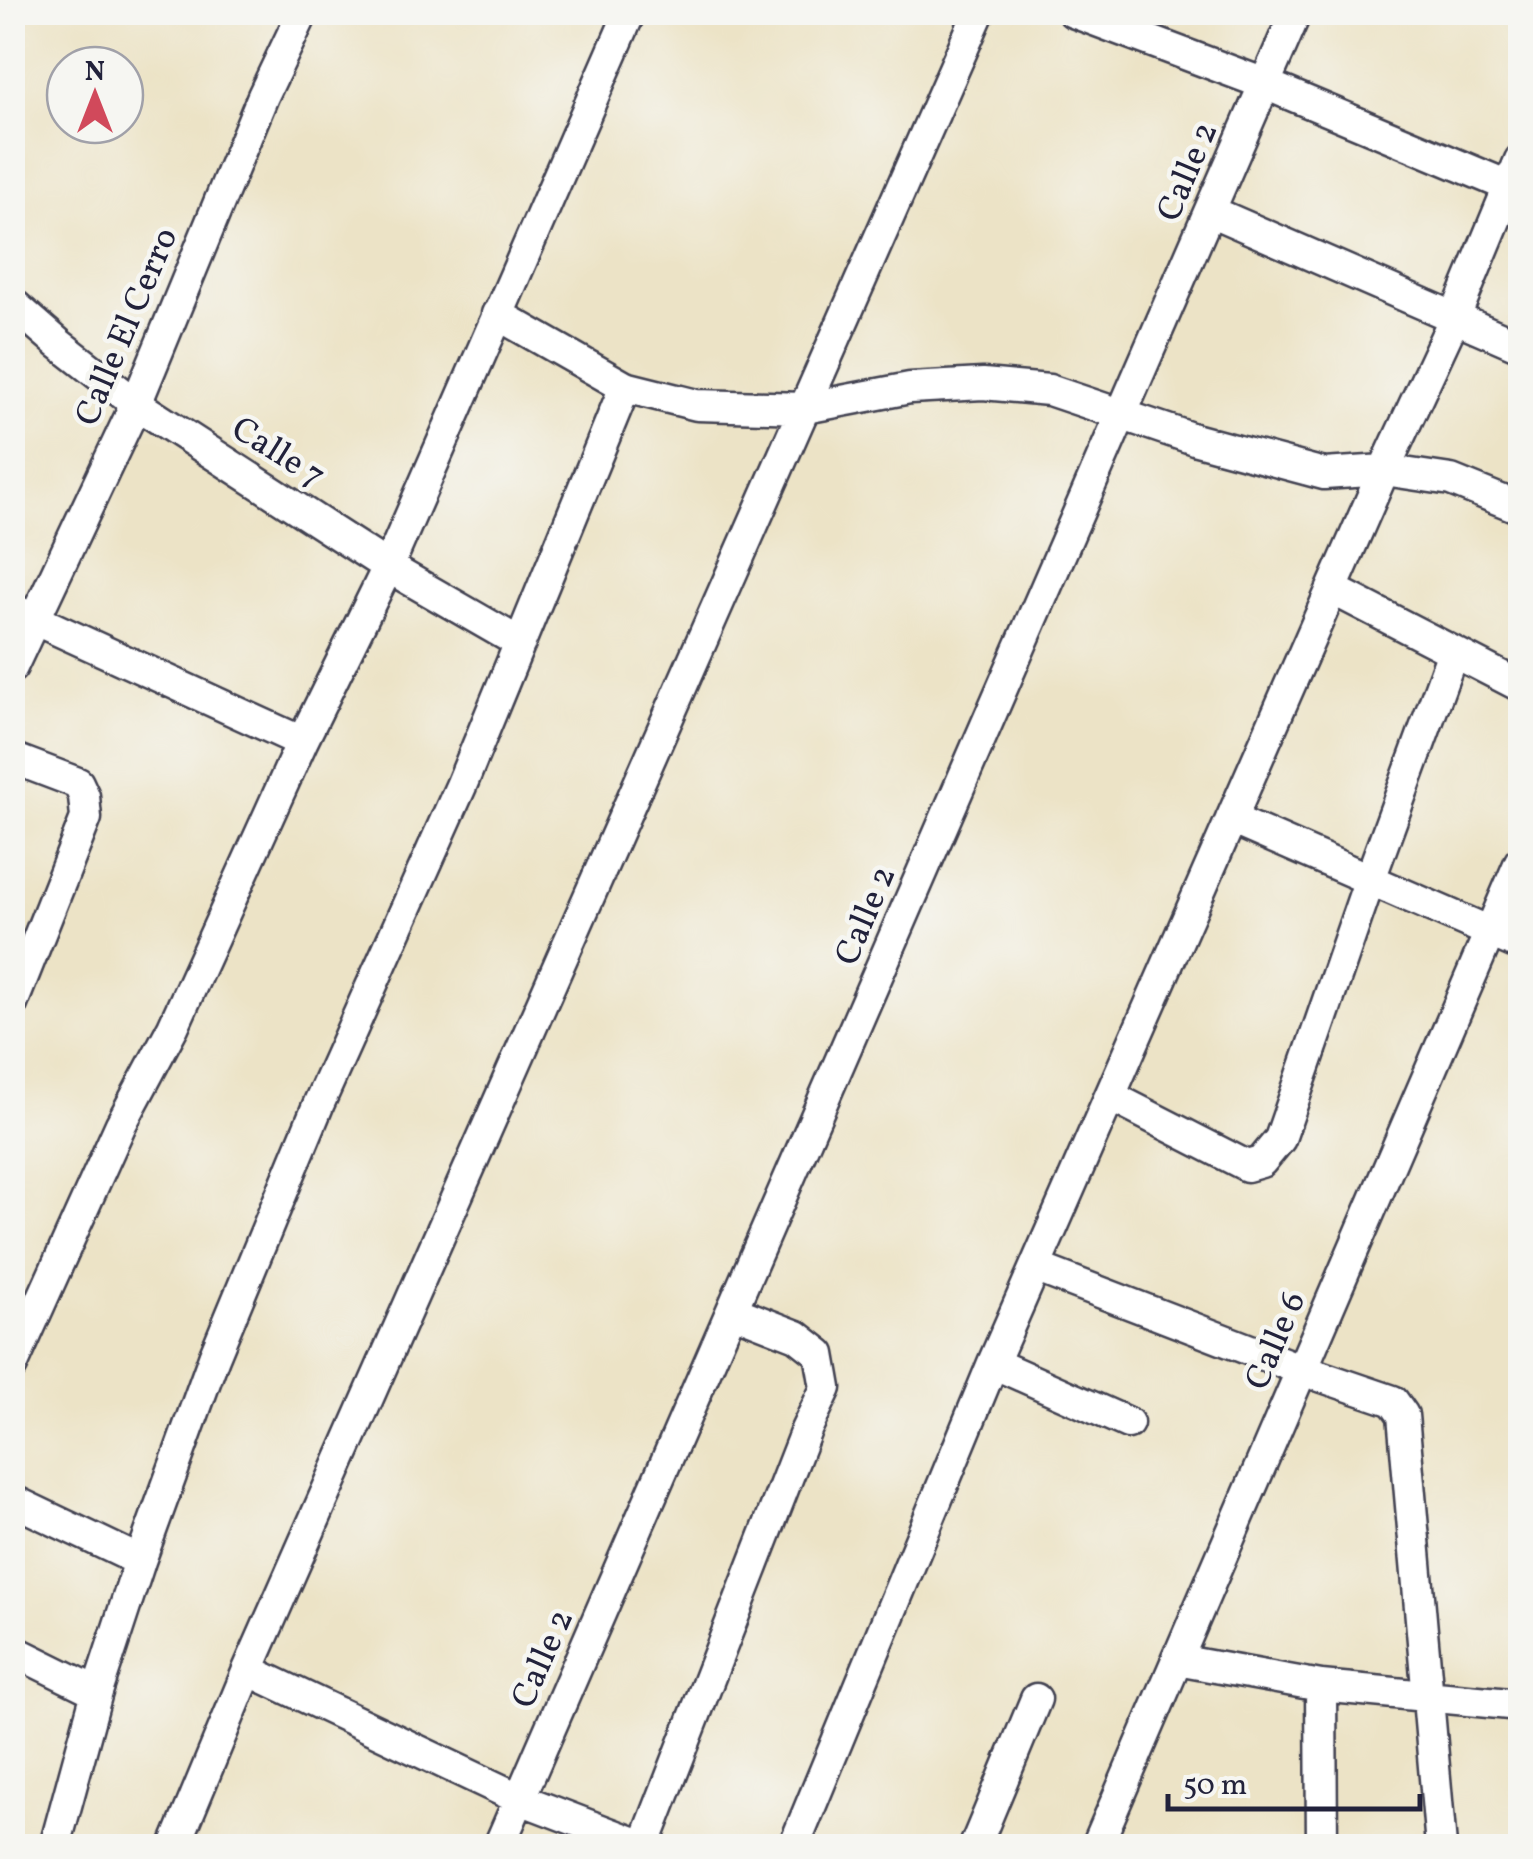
<svg xmlns="http://www.w3.org/2000/svg" width="1533" height="1859" font-family="Vollkorn,serif">
  <style>
    .lines { fill: none; stroke-linecap: round; stroke-linejoin: round }
    .minor-casing { stroke: #403f50; stroke-width: 35 }
    .minor { stroke: #fff; stroke-width: 30 }
    .labels { text-anchor: middle; stroke-width: 9; stroke-linejoin: round; paint-order: stroke }
    .street-label { font-size: 35px; fill: #22223b; stroke: #f6f6f2 }
  </style>
  <rect width="100%" height="100%" fill="#f6f6f2"/>
  <filter id="ink" filterUnits="userSpaceOnUse"><feTurbulence type="fractalNoise" baseFrequency=".01" numOctaves="2"/><feDisplacementMap in="SourceGraphic" scale="20" xChannelSelector="R" yChannelSelector="G"/><feConvolveMatrix kernelMatrix="1 2 1 2 8 2 1 2 1" color-interpolation-filters="sRGB"/></filter>
  <filter id="wash" filterUnits="userSpaceOnUse"><feTurbulence type="fractalNoise" baseFrequency=".0048" numOctaves="4" result="noise"/><feDisplacementMap in="SourceGraphic" scale="40" xChannelSelector="R" yChannelSelector="G"/><feGaussianBlur stdDeviation="2.25" result="paint"/><feColorMatrix in="noise" values="0 0 0 0 0 0 0 0 0 0 0 0 0 0 0 0 0 1.4 0 .05"/><feComposite in="paint" operator="in"/></filter>
  <g filter="url(#wash)">
    <rect width="100%" height="100%" fill="#ece3c6"/>
  </g>
  <g filter="url(#ink)">
    <g class="lines">
      <defs>
        <path id="minor" d="M1073,12L1265,84L1520,191
          M1210,211L1520,346
          M12,303L59,344L136,404L388,567L520,643
          M497,314L625,387L697,405L805,408L910,388L983,384L1049,390L1197,440L1324,474L1384,470L1451,480L1520,508
          M1332,589L1520,686
          M12,609L302,742
          M12,667L136,404L263,96L303,12
          M12,758L78,783L84,796L86,818L12,1004
          M1231,819L1520,945
          M1110,1096L1247,1166L1261,1162L1280,1139L1370,879L1453,652
          M1035,1267L1302,1370L1393,1401L1403,1415L1441,1846
          M993,1363L1128,1423
          M12,1366L121,1124L173,1027L302,742L388,567L630,12
          M12,1500L140,1561
          M12,1650L97,1692
          M1177,1660L1321,1686L1520,1705
          M248,1670L520,1799L643,1846
          M1321,1686L1322,1846
          M55,1846L97,1692L140,1561L214,1357L319,1103L461,786L625,387
          M175,1846L248,1670L979,12
          M499,1846L1296,12
          M644,1846L806,1430L826,1388L820,1354L797,1336L733,1311
          M794,1846L993,1363L1384,470L1455,317L1520,160
          M975,1846L1036,1699
          M1097,1846L1520,862"/>
      </defs>
      <use href="#minor" class="minor-casing"/>
      <use href="#minor" class="minor"/>
    </g>
  </g>
  <g class="labels">
    <g class="street-label">
      <text transform="translate(1186 171) rotate(-67)" y="12">Calle 2</text>
      <text transform="translate(125 326) rotate(-67)" y="12">Calle El Cerro</text>
      <text transform="translate(279 451) rotate(32)" y="12">Calle 7</text>
      <text transform="translate(864 915) rotate(-67)" y="12">Calle 2</text>
      <text transform="translate(1274 1340) rotate(-67)" y="12">Calle 6</text>
      <text transform="translate(541 1658) rotate(-66)" y="12">Calle 2</text>
    </g>
  </g>
  <rect width="1533" height="1859" fill="none" stroke="#f6f6f2" stroke-width="50"/>
  <g transform="translate(95 95)"><circle r="48" fill="#f6f6f2" stroke="#a1a1a9" stroke-width="2.5"/>
  <path d="M0-8L18 38L0 25L-18 38Z" fill="#d1495b"/>
  <text y="-15" font-size="28" font-weight="bold" text-anchor="middle" fill="#22223b">N</text>
  </g>
  <path d="M1168 1794v15h252v-15" fill="none" stroke="#22223b" stroke-width="5"/>
  <text x="1183" y="1794" font-size="30" fill="#22223b" stroke="#f6f6f2" stroke-width="8" paint-order="stroke">50 m</text>
</svg>
